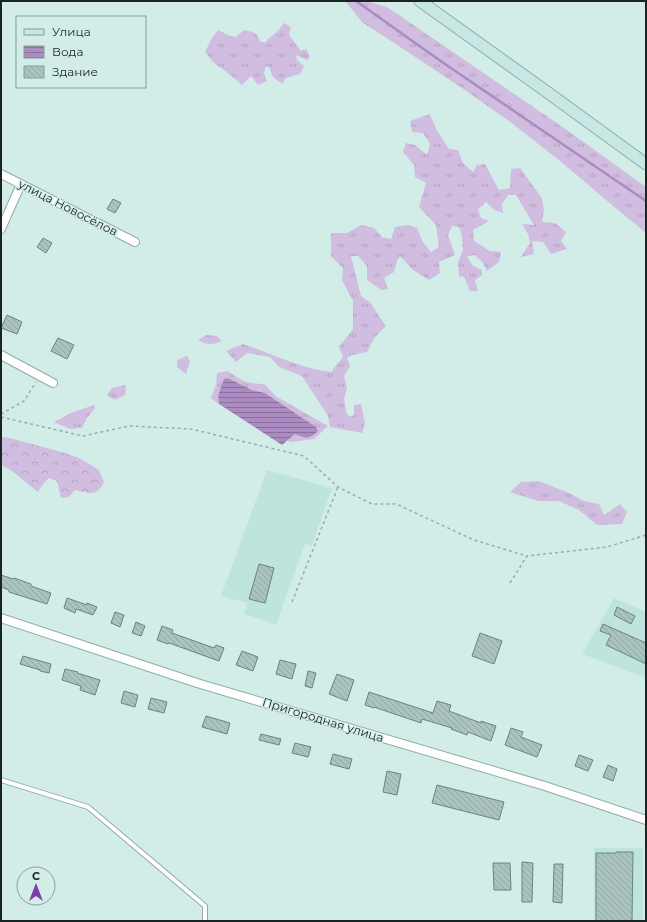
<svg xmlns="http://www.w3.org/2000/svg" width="647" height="922" font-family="Montserrat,sans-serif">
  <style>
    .built { fill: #bfe4de }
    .grass { fill: url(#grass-tufts) }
    .forest { fill: url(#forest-crowns) }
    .water { fill: url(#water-rules) }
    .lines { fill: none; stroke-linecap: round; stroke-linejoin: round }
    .stream { stroke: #ab8bc1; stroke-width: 2.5 }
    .building { fill: url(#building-back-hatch); stroke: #6b837f }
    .lane-casing { stroke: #91aba6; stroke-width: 6 }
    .street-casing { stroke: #91aba6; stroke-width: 10 }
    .secondary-casing { stroke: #91aba6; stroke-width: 13 }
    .path { stroke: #96aca8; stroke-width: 1.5; stroke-dasharray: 3 3; stroke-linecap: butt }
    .lane { stroke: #fff; stroke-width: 4 }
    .street { stroke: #fff; stroke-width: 8 }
    .secondary { stroke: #c6e7e3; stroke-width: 11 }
    .labels { text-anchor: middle; stroke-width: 3; stroke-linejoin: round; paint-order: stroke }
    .street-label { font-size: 12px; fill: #1a2422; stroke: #d2ede8 }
  </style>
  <defs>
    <pattern id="grass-tufts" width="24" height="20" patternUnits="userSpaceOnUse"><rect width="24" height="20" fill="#d1bde0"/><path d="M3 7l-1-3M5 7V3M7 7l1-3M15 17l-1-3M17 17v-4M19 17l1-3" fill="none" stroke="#b3a2c0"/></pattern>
    <pattern id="forest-crowns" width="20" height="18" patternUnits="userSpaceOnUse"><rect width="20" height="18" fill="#d1bde0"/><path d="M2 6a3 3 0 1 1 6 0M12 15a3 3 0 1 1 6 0" fill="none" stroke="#b3a2c0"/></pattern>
    <pattern id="water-rules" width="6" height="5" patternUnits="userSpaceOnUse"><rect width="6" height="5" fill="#ab8bc1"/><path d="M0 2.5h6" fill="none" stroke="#8a719c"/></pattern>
    <pattern id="building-back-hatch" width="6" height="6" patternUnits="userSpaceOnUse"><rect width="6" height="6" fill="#a9c3bf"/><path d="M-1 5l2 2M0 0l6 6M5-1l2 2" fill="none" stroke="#91a7a4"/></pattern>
  </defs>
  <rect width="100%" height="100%" fill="#d2ede8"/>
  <path class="built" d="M267,470L332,488L312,546L305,544L284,602L277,625L244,614L247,603L221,596Z
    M614,598L646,612V678L582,654Z
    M594,848H643V921H594Z"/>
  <path class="grass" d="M345,1H367L387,7L567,130L646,187V233L612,205L560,161L509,121L459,86L385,37L363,23Z
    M284,23L291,27L289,35L301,51L306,49L310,57L307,60L296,55L297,60L304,66L300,74L286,78L282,84L273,77L269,67L266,66L264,73L267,81L258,85L251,76L242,85L228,73L214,63L205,52L212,38L218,30L230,36L236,37L244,30C253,32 257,32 260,42H266L268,39L278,31Z
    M430,114L436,129L449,149L458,150L463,163L473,172L477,165L485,164L499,190L510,188L511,169L520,168L542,198L544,211L542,222L555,223L566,232L561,241L567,249L551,254L543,242L532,241L534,254L521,257L524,252L530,243L528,234L522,224L534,225L516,195H508L502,204L503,213L494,210L486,202L478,209L481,218L489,221L473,230L474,241L490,251L501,252L499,262L487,271L483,263L475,255L467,256L472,265L482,270V275L475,280L478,291H470L464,277L459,276L458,262L463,250L462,236L459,227L452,226L448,235L455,255L439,262L440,273L429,280L413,270L400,256L397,261L394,272L384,278L388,289L381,290L367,280V266L358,256H351L361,296L371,303L378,315L386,326L375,337L367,352L352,355L347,358L350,366L344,376L347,388L344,399L346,412L350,417L354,415V405L361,404L365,423L362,433L330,427L328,416L302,376L279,367L270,357L247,353L236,362L226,351L243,344C272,354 301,368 331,372L343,357L339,347L353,329V301L342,280L343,268L331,256V233H347L361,225L374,228L382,237L391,239L395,227L408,225L417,228L423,242L431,252L439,247L436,225L419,207L426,183L415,177L414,165L403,152L406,143L415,145L427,155L430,144L423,133L412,132L410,121Z
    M206,335L217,336L222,341C213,345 207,345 198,340Z
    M187,356L190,361L186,374L177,367V360Z
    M228,371C242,382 247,383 264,384L277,397L328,426L314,439L292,442L287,441L295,434L318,431L315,427L265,393L252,390L228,378L218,396L219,404L211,398L216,385L217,373Z
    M125,385L126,389L125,395L115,400L107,395L112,388Z
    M94,405L95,408L87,418L82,428L70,429L54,422L71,413Z
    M539,481L569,493L584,501L599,504L604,515L620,504L627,512L622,524L597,525L579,510L559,501H538L510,492L521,482Z"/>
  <path class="forest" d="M1,437L10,438L65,453L81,459L99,470L104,482C96,498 89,493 75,490L69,497L61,498L57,481L49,478L43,484L38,492L12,471L1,465Z"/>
  <path class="water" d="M228,378L252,390L265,393L316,427L318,431C309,440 305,438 295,434L282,445L219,404L218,396L224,379Z"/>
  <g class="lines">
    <path class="stream" d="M356,1L442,62L646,201"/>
  </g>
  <path class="building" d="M113,199L121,203L115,213L107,209Z
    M43,238L52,243L46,253L37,247Z
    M7,315L22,322L17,334L1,328Z
    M58,338L74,345L67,359L51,351Z
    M259,564L274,568L265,603L249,599Z
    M1,575L13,579L14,578L31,584V586L51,593L47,604L9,592V590L1,587Z
    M67,598L87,605V603L97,607L93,615L76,609L75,613L64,608Z
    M617,607L635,616L631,624L614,615Z
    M115,612L124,615L120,627L111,623Z
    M136,622L145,626L141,636L132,633Z
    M603,624L646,643V664L606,645L611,635L600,631Z
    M162,626L173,630L172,633L214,648L216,645L224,648L219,661L169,643L168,644L157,640Z
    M480,633L502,641L494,664L472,656Z
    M242,651L258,657L253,671L236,665Z
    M23,656L51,664L49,673L40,671V670L20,664Z
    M280,660L296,664L292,679L276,674Z
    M65,669L78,672L77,673L100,680L95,695L80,690L81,686L62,680Z
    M308,671L316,673L312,688L305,686Z
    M337,674L354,680L347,701L329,694Z
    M124,691L138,695L135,707L121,703Z
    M369,692L433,713L437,701L451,705L449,711L481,723V721L496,726L491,741L468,732L467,735L451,729L452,728L422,719L421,723L374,707V708L365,705Z
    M151,698L167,702L164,713L148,709Z
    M206,716L230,723L227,734L202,727Z
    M511,728L523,732L521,737L542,745L537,757L505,745Z
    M261,734L281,739L279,745L259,740Z
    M295,743L311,747L308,757L292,753Z
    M333,754L352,759L349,769L330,764Z
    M579,755L593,760L588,771L575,766Z
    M608,765L617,769L613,781L603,777Z
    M387,771L401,774L397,795L383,792Z
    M437,785L504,802L499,820L432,803Z
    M616,852H633L632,921H596V853H616Z
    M522,862L533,863L532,902H522Z
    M493,863H510L511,890H494Z
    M554,864H563L562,903L553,902Z"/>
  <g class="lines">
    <defs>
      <path id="lane" d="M1,780L88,807L205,906V921"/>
      <path id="street" d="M1,174L135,242
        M1,229L21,184
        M1,355L53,383
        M1,618L197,683L545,786L646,820"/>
      <path id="secondary" d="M420,1L547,92L646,164"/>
    </defs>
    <use href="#lane" class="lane-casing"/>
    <use href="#street" class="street-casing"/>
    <use href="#secondary" class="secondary-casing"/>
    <path class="path" d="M1,414L24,401L36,382
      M1,417L83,436L129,426L191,429L304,456L338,487L372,504H396L474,540L527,556
      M510,583L527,556L607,547L646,535
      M292,602L338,487"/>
    <use href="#lane" class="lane"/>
    <use href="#street" class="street"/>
    <use href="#secondary" class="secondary"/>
  </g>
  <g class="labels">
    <g class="street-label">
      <text transform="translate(68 208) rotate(27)" y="4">улица Новосёлов</text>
      <text transform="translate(323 720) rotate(17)" y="4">Пригородная улица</text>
    </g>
  </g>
  <rect width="647" height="922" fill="none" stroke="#1a2422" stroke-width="4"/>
  <rect x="16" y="16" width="130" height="72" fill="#d2ede8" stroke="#889d99"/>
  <rect x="24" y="29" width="20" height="6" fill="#c6e7e3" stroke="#889d99"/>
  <text x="52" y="36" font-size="12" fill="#1a2422">Улица</text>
  <rect x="24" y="46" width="20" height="12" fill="url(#water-rules)" stroke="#889d99"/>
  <text x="52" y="56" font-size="12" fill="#1a2422">Вода</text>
  <rect x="24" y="66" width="20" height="12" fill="url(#building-back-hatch)" stroke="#889d99"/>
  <text x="52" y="76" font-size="12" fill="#1a2422">Здание</text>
  <g transform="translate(36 886)"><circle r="19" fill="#d2ede8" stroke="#889d99"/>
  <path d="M0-3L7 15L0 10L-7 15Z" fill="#833aac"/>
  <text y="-6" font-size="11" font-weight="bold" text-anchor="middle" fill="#1a2422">С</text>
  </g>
</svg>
